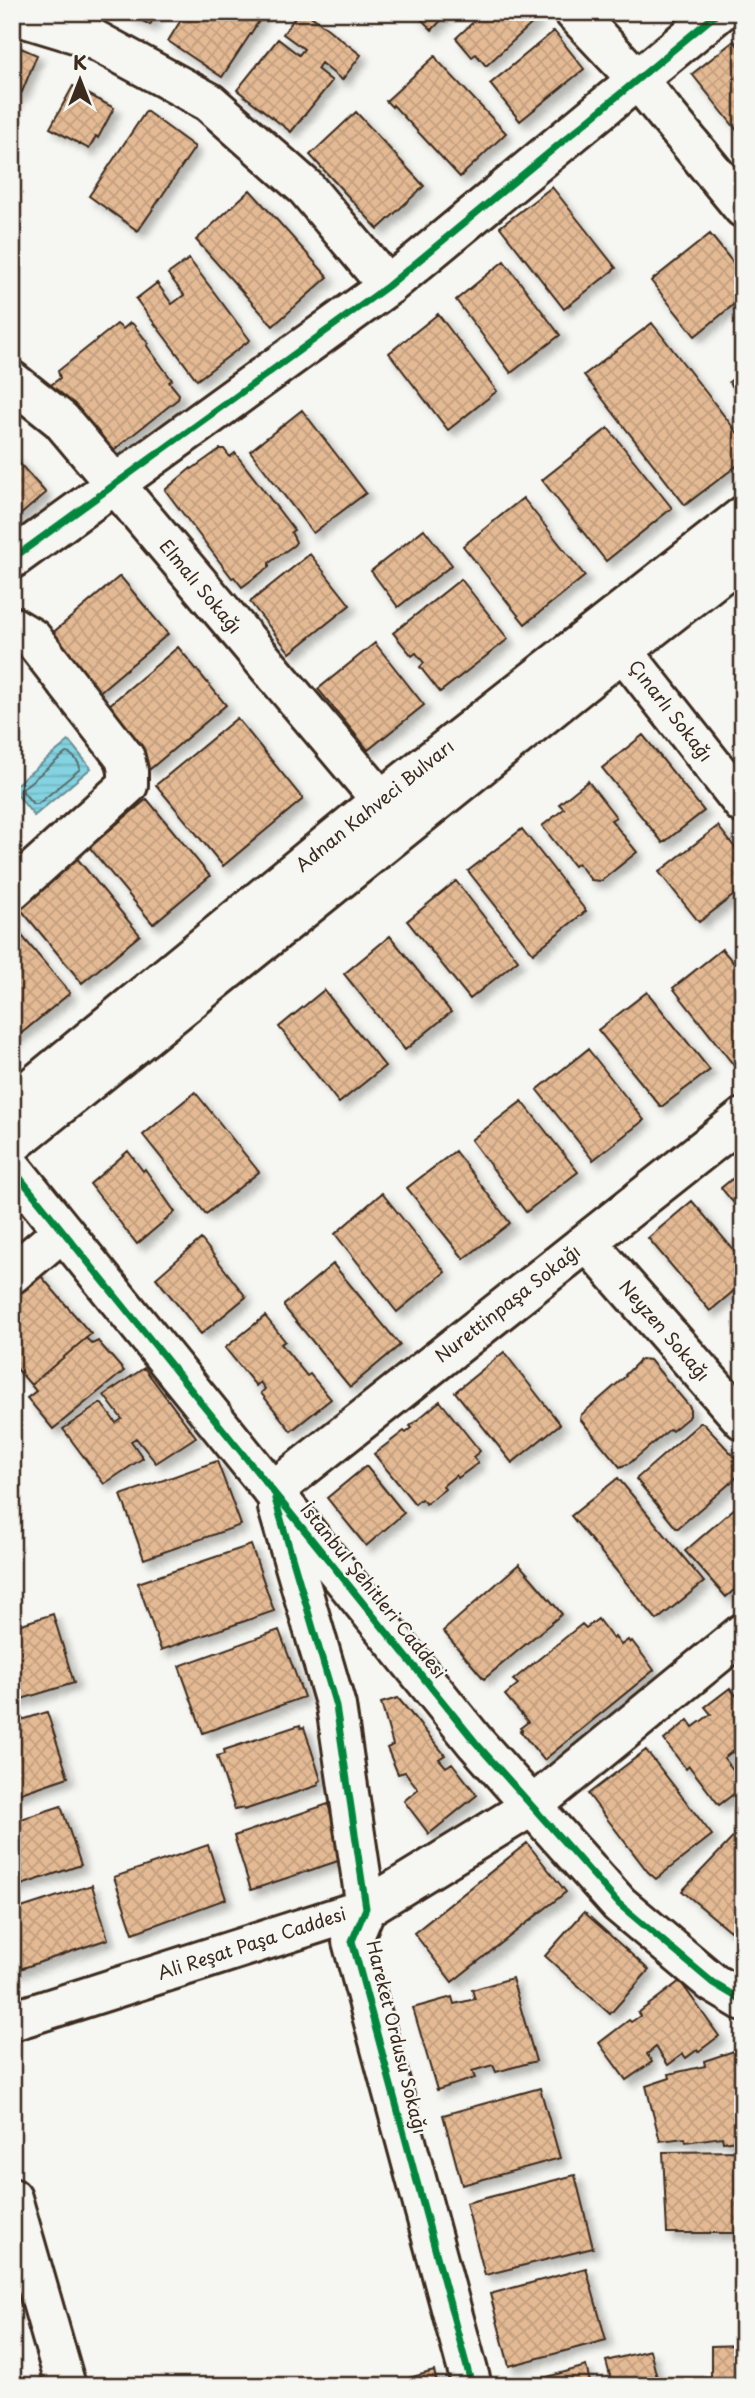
<svg xmlns="http://www.w3.org/2000/svg" width="755" height="2398" font-family="'Playpen Sans',sans-serif">
  <style>
    .water { fill: url(#water-rules); stroke: #678f94; stroke-width: 2 }
    .lines { fill: none; stroke-linecap: round; stroke-linejoin: round }
    .shore { stroke: #586e6c; stroke-width: 2 }
    .building { fill: url(#building-cross-hatch); stroke: #3b2a1e; stroke-width: 2; filter: url(#shadow) }
    .minor-casing { stroke: #3b2a1e; stroke-width: 44 }
    .major-casing { stroke: #3b2a1e; stroke-width: 44 }
    .minor { stroke: #f6f6f2; stroke-width: 38 }
    .major { stroke: #f6f6f2; stroke-width: 38 }
    .cycleway-casing { stroke: #f6f6f2; stroke-width: 11 }
    .cycleway { stroke: #00873e; stroke-width: 7 }
    .labels { text-anchor: middle; stroke-width: 5; stroke-linejoin: round; paint-order: stroke }
    .street-label { font-size: 18px; fill: #3b2a1e; stroke: #f6f6f2 }
  </style>
  <defs>
    <pattern id="water-rules" width="6" height="5" patternUnits="userSpaceOnUse" patternTransform="scale(1.75)"><rect width="6" height="5" fill="#84d3e2"/><path d="M0 2.5h6" fill="none" stroke="#73b5c1"/></pattern>
    <pattern id="building-cross-hatch" width="8" height="8" patternUnits="userSpaceOnUse" patternTransform="scale(1.75)"><rect width="8" height="8" fill="#e4ba94"/><path d="M0 0l8 8M0 8l8-8" fill="none" stroke="#c4a07f"/></pattern>
    <filter id="shadow"><feDropShadow dx="6" dy="6" stdDeviation="3.5" flood-color="#0004"/></filter>
  </defs>
  <rect width="100%" height="100%" fill="#f6f6f2"/>
  <filter id="ink" filterUnits="userSpaceOnUse"><feTurbulence type="fractalNoise" baseFrequency=".0143" numOctaves="2"/><feDisplacementMap in="SourceGraphic" scale="14" xChannelSelector="R" yChannelSelector="G"/><feConvolveMatrix kernelMatrix="1 2 1 2 8 2 1 2 1" color-interpolation-filters="sRGB"/></filter>
  <g filter="url(#ink)">
    <path class="water" d="M69,741L91,768L34,816L12,788Z"/>
    <g class="lines">
      <path class="shore" d="M66,753C72,753 80,763 80,769L38,804H33L23,792V788Z"/>
    </g>
    <path class="building" d="M125,12H157L150,25Z
      M186,12H265L222,77L168,41Z
      M299,12H306L361,55L342,80L321,63L317,69L332,81L291,132L237,90L278,39L299,55L304,49L283,34Z
      M414,12H449L432,30Z
      M484,12H531L537,19L486,66L476,54L472,57L456,38Z
      M554,31L584,69L520,121L490,84Z
      M734,41L743,52V138L692,74Z
      M12,44L37,55L22,92L19,90L12,106Z
      M435,56L439,62L506,133L460,177L393,105L392,107L386,101Z
      M73,86L114,108L98,138L96,136L89,149L50,128Z
      M146,111L195,147L138,231L89,196Z
      M356,112L424,186L378,229L310,155Z
      M552,187L616,268L564,309L500,227Z
      M250,190L328,277L273,326L196,240Z
      M710,234L743,275V297L695,336L651,281Z
      M189,259L250,340L197,380L136,299L157,283L172,304L184,295L168,274Z
      M504,261L560,335L511,373L456,300Z
      M438,314L497,391L448,430L389,353Z
      M130,323L133,324L148,343L147,346L172,380L169,382L179,394L178,399L115,449L110,448L101,437L97,440L51,388V385L60,378L58,371L117,324L123,329Z
      M652,323L743,440V461L685,505L584,375Z
      M743,371V400L729,382Z
      M302,410L366,493L313,533L250,451Z
      M608,428L672,508L606,561L542,480Z
      M220,449H224L230,457L235,453L294,530L291,532L296,542L294,545L269,563V567L242,587L234,577L232,578L165,490L191,468L192,469Z
      M12,455L46,493L12,522Z
      M523,498L585,576L525,624L463,546Z
      M424,529L452,565L398,607L371,571Z
      M310,554L350,605L290,653L250,602Z
      M120,576L168,634L91,699L43,641Z
      M461,579L508,639L440,692L420,667L424,663L416,653L412,656L393,633Z
      M375,643L424,705L368,750L318,689Z
      M178,647L226,705L149,770L101,712Z
      M237,718L303,799L223,866L156,785Z
      M643,735L704,811L663,843L602,768Z
      M588,781L616,817L611,820L637,852L601,881L591,880L578,863L574,866L542,826L564,809L559,804Z
      M147,799L210,876L153,924L89,847Z
      M718,826L743,858V888L699,922L659,872Z
      M522,829L586,911L533,953L468,871Z
      M76,857L140,935L82,983L18,906Z
      M456,881L518,960L470,999L407,921Z
      M12,924L70,993L12,1041Z
      M390,936L451,1012L405,1050L344,974Z
      M722,949L743,974V1062L736,1068L673,988Z
      M324,990L385,1066L339,1103L279,1027Z
      M647,992L710,1070L661,1107L598,1030Z
      M588,1049L644,1120L593,1160L537,1090Z
      M195,1092L259,1172L206,1214L143,1135Z
      M522,1101L578,1172L526,1212L471,1140Z
      M128,1151L143,1171L145,1169L175,1212L137,1244L90,1184Z
      M455,1151L510,1223L464,1259L407,1188Z
      M743,1170V1214L721,1188Z
      M382,1193L445,1272L397,1312L335,1234Z
      M692,1201L743,1261V1283L710,1311L648,1238Z
      M201,1239L246,1297L201,1334L156,1278Z
      M22,1254L91,1334L31,1385L12,1363V1263Z
      M333,1264L400,1345L350,1387L284,1307V1305Z
      M265,1316L285,1341L281,1344L307,1376L310,1374L331,1399L291,1431L261,1393L265,1389L260,1382L256,1386L225,1348Z
      M86,1338L92,1344L98,1341L124,1371L53,1429L27,1398L36,1391L31,1385Z
      M504,1352L560,1424L512,1463L455,1392Z
      M641,1359L650,1360L690,1407V1416L672,1431L670,1429L630,1463L620,1467L580,1419L581,1415L626,1376L625,1375Z
      M144,1368L196,1437L156,1463L136,1438L131,1441L143,1458L104,1484L63,1429L101,1403L116,1423L122,1419L104,1395Z
      M440,1401L480,1451L473,1457L478,1463L458,1478L456,1475L443,1486L445,1489L426,1504L421,1499L415,1504L374,1454L404,1431L406,1433L412,1428L410,1426Z
      M700,1423H703L743,1466V1472L678,1528H676L636,1479Z
      M217,1461L241,1525L144,1559L121,1495Z
      M366,1466L404,1513L366,1546L327,1498Z
      M618,1478L704,1582L657,1620L571,1516Z
      M743,1501V1582L726,1597L685,1551Z
      M251,1545L274,1611L161,1650L138,1583Z
      M519,1564L562,1614L484,1679L443,1631Z
      M53,1614L74,1683L12,1702V1627Z
      M598,1619L613,1639L615,1637L621,1645L628,1640L630,1643L632,1641L654,1670L544,1760L520,1731L522,1730L520,1728L528,1722L505,1695L518,1684L513,1680L582,1624L586,1628Z
      M279,1630L304,1697L203,1733L179,1666Z
      M730,1688L743,1704V1763L733,1751L724,1758L743,1782V1787L719,1805L689,1766L686,1769L664,1740L688,1720L693,1727L711,1714L705,1707Z
      M398,1698L445,1755L439,1759L446,1767L452,1763L477,1795L429,1834L404,1801L418,1789L405,1772L398,1774L387,1748L393,1745L381,1703Z
      M47,1712L68,1777L12,1796V1723Z
      M300,1725L301,1728L304,1727L321,1780L318,1782L319,1785L244,1810L243,1808L235,1810L217,1756L225,1754L224,1750Z
      M646,1750L712,1835L656,1879L648,1872L588,1794Z
      M328,1804L344,1859L251,1890L234,1836Z
      M61,1806L81,1865L12,1888V1822Z
      M743,1827V1914L730,1931L682,1891Z
      M527,1843L566,1892L452,1982L414,1933Z
      M208,1845L226,1899L133,1933L114,1877Z
      M92,1885L108,1939L14,1971L12,1911Z
      M584,1912L649,1970L610,2014L545,1956Z
      M512,1978L536,2061L496,2072L493,2065L472,2071L475,2078L437,2090L413,2008L452,1997L454,2004L475,1999L472,1990Z
      M680,1981L719,2036L698,2052L697,2050L686,2058L683,2054L668,2065L656,2047L647,2054L652,2062L626,2080L599,2043L629,2020L631,2022L640,2016L638,2013Z
      M743,2048V2139L723,2142L722,2137L686,2142L685,2138L660,2141L646,2086L670,2078L669,2074L705,2066L704,2061Z
      M540,2088L560,2158L462,2185L443,2115Z
      M743,2151V2233H667L663,2152Z
      M575,2175L593,2248L485,2275L466,2203Z
      M586,2268L606,2340L509,2366L490,2294Z
      M743,2345V2386H711V2346Z
      M650,2350L659,2386H606V2384L612,2383L606,2361Z
      M586,2366L591,2386H521L522,2384Z
      M434,2371L438,2386H380Z"/>
    <g class="lines">
      <defs>
        <path id="minor" d="M574,12L637,79L743,208
          M12,14L91,38L209,102L306,188L388,286
          M12,381L61,420L381,800
          M12,559L388,286L719,12
          M12,626L32,638L125,758L128,771V785L12,890
          M623,651L743,804
          M12,1168L476,1743L619,1904L713,1983L743,2001
          M587,1242L743,1420
          M12,1274L63,1231
          M273,1491L743,1118
          M278,1508L336,1706L366,1908L352,1941L472,2386
          M12,2021L366,1908L532,1806L743,1633"/>
        <path id="major" d="M12,1104L381,800L743,516
          M12,1144L623,651L743,557
          M12,2198L66,2386"/>
      </defs>
      <use href="#minor" class="minor-casing"/>
      <use href="#major" class="major-casing"/>
      <use href="#minor" class="minor"/>
      <use href="#major" class="major"/>
      <defs>
        <path id="cycleway" d="M12,559L388,286L719,12
          M12,1168L476,1743L619,1904L713,1983L743,2001
          M275,1499L336,1706L366,1908L352,1941L472,2386"/>
      </defs>
      <use href="#cycleway" class="cycleway-casing"/>
      <use href="#cycleway" class="cycleway"/>
    </g>
  </g>
  <g class="labels">
    <g class="street-label">
      <text transform="translate(200 587) rotate(50)" y="6">Elmalı Sokağı</text>
      <text transform="translate(670 711) rotate(52)" y="6">Çınarlı Sokağı</text>
      <text transform="translate(375 806) rotate(-39)" y="6">Adnan Kahveci Bulvarı</text>
      <text transform="translate(508 1304) rotate(-38)" y="6">Nurettinpaşa Sokağı</text>
      <text transform="translate(664 1331) rotate(49)" y="6">Neyzen Sokağı</text>
      <text transform="translate(373 1591) rotate(51)" y="6">İstanbul Şehitleri Caddesi</text>
      <text transform="translate(252 1944) rotate(-18)" y="6">Ali Reşat Paşa Caddesi</text>
      <text transform="translate(396 2037) rotate(76)" y="6">Hareket Ordusu Sokağı</text>
    </g>
  </g>
  <rect width="755" height="2398" fill="none" stroke="#f6f6f2" stroke-width="42"/>
  <rect x="21" y="21" width="713" height="2356" fill="none" stroke="#3b2a1e" stroke-width="2.5" filter="url(#ink)"/>
  <g transform="translate(80 80)" stroke="#f6f6f2" stroke-width="5" paint-order="stroke">
  <path d="M0-5L12 26L0 18L-12 26Z" fill="#3b2a1e"/>
  <text y="-10" font-size="19" font-weight="bold" text-anchor="middle" fill="#3b2a1e">K</text>
  </g>
</svg>
